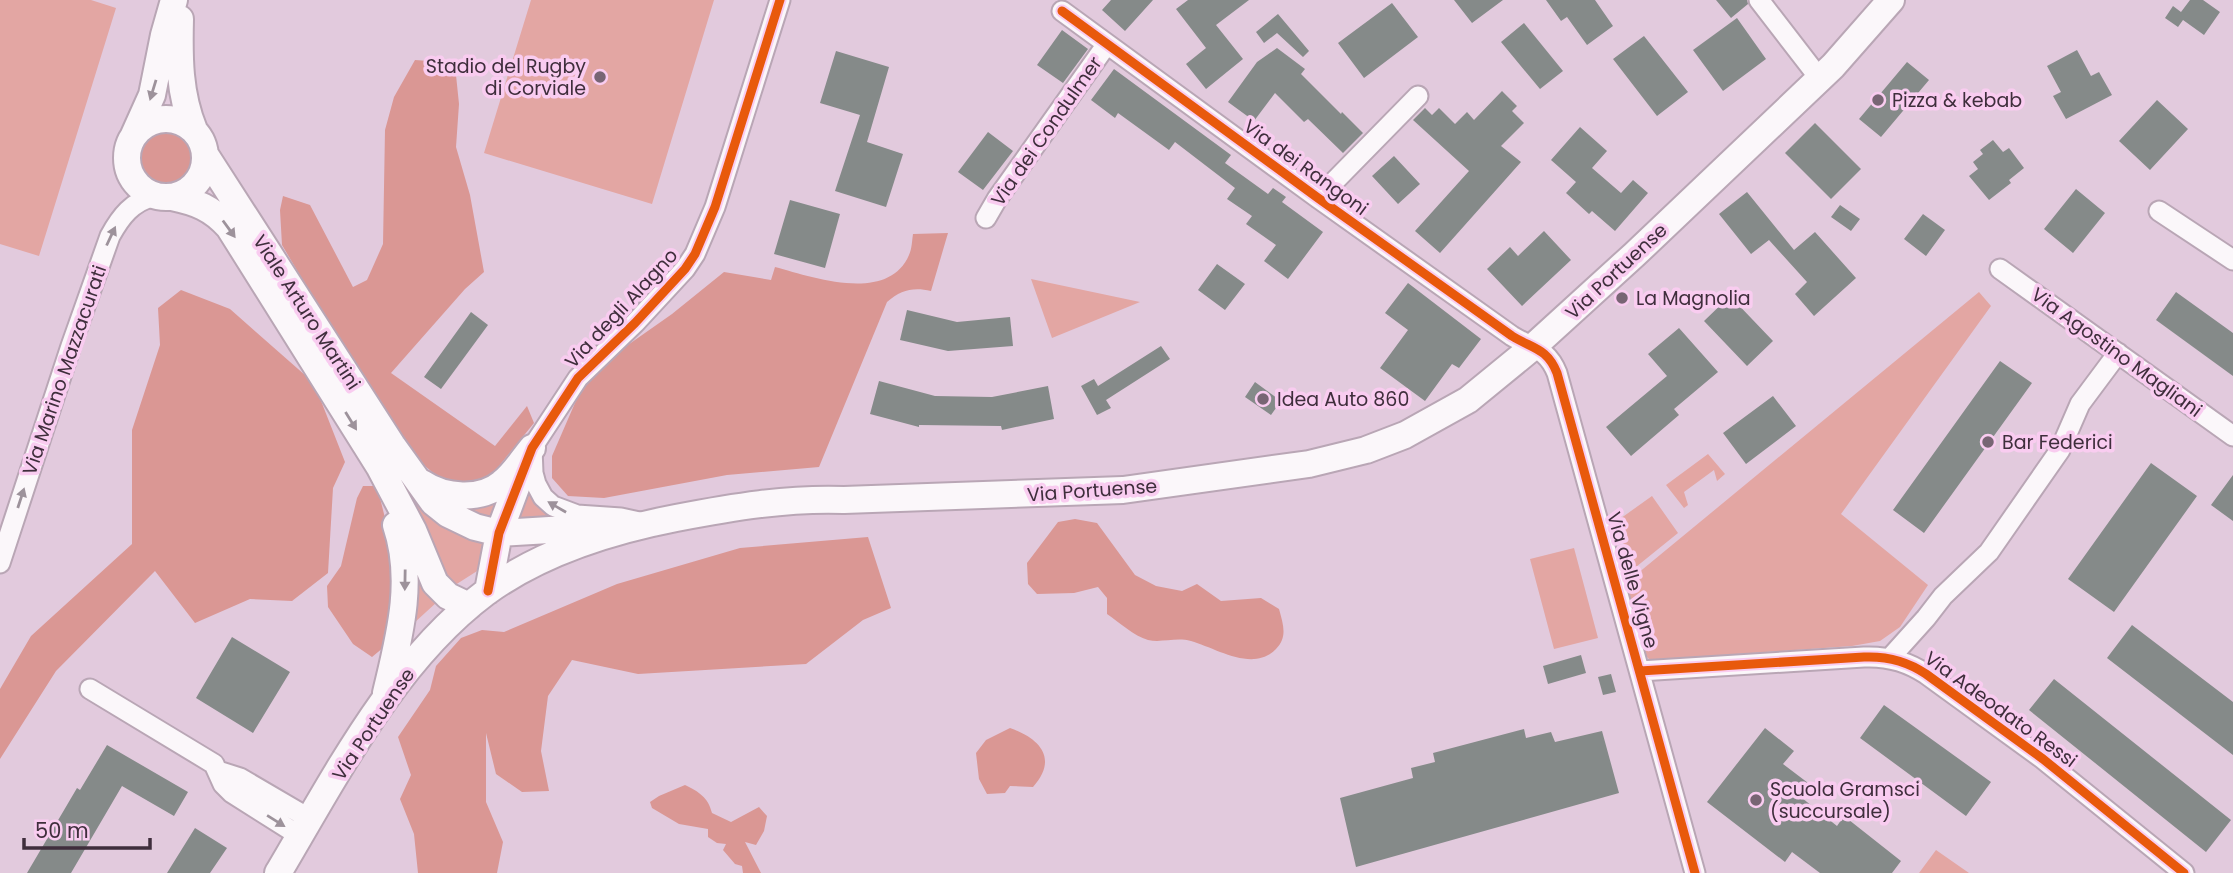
<svg xmlns="http://www.w3.org/2000/svg" width="2233" height="873" font-family="Poppins,sans-serif">
  <style>
    .green { fill: #e3a6a3 }
    .forest { fill: #da9794 }
    .building { fill: #858a89 }
    .lines { fill: none; stroke-linecap: round; stroke-linejoin: round }
    .street-casing { stroke: #b9a6b5; stroke-width: 23 }
    .secondary-casing { stroke: #b9a6b5; stroke-width: 30 }
    .street { stroke: #fbf7fa; stroke-width: 19 }
    .secondary { stroke: #fbf7fa; stroke-width: 26 }
    .cycleway-casing { stroke: #f9ccf0; stroke-width: 13 }
    .cycleway { stroke: #e8590c; stroke-width: 9 }
    .oneway { fill: #9d929b }
    .poi-dot { fill: #786574; stroke: #f9ccf0; stroke-width: 2.5 }
    .labels { text-anchor: middle; stroke-width: 7; stroke-linejoin: round; paint-order: stroke }
    .poi-label { font-size: 19px; fill: #3f2e3c; stroke: #f9ccf0; text-anchor: start }
    .street-label { font-size: 19px; fill: #3f2e3c; stroke: #f9ccf0 }
  </style>
  <rect width="100%" height="100%" fill="#e2cadd"/>
  <path class="green" d="M0,0H91L116,8L39,256L0,244Z
    M531,0H714L652,204L484,153Z
    M1031,279L1140,302L1052,338Z
    M1979,292L1991,306L1841,514L1928,585L1900,627L1880,641L1852,646L1650,660L1641,651L1626,583Z
    M1708,454L1725,474L1717,481L1714,470L1684,492L1688,505L1684,508L1666,485Z
    M527,488L547,514V518L516,524Z
    M503,490L491,523L453,501Z
    M407,491L482,543L486,552L485,566L452,587L405,494Z
    M1652,496L1678,533L1631,571L1617,521Z
    M1574,548L1598,638L1554,649L1530,559Z
    M415,566L426,592L437,602L414,623Z
    M1936,850L1969,873H1919Z"/>
  <path class="forest" d="M415,60L443,62L456,75L459,104L456,147L470,195L484,272L465,289L391,373L495,446L527,406L534,423L490,477L473,482L454,483L438,477L419,461L367,389L282,245L280,210L283,196L310,205L353,287L367,280L383,244L385,130L394,97Z
    M139 159a28 28 0 1 1 56 0a28 28 0 1 1-56 0Z
    M948,233L931,291C913,287 901,290 887,302L819,467L727,475L604,498L568,496L552,478V456L588,373L672,314L724,272L771,280L775,267C812,277 888,304 909,255C912,249 912,240 913,234Z
    M181,290L230,309L314,383L345,462L333,488L328,573L292,601L250,599L195,623L155,571L56,671L0,759V689L31,636L132,544V430L160,345L158,308Z
    M363,486H377L393,550L390,642L372,657L353,644L328,607L327,586L341,566L357,498Z
    M1075,519L1097,523L1135,575L1156,586L1182,591L1197,584L1221,601L1261,598L1279,609C1283,624 1288,637 1276,649C1253,673 1216,648 1191,641C1176,637 1162,643 1148,640C1134,636 1119,622 1107,614V598L1098,587L1074,593L1037,594L1028,584L1027,563L1058,522Z
    M868,537L891,608L863,620L806,664L638,674L572,660L548,696L541,751L549,791L522,792L496,774L486,733V802L503,842L497,873H418L414,834L400,799L411,775L398,737L430,690L436,666L461,638L482,630L504,632L617,584L740,548Z
    M1010,728C1041,739 1058,759 1033,787L1010,786L1005,793L987,794L979,779L976,753L986,740Z
    M685,785C699,792 708,797 712,813L731,822L759,807L767,816L764,831L756,845L745,842L761,873H743L742,866L735,864L723,850L726,844L717,843L708,837V829L679,824L652,808L650,802L659,796Z"/>
  <path class="building" d="M1111,0H1153L1125,31L1102,10Z
    M1188,0H1249L1216,25L1243,59L1206,89L1186,64L1206,48L1176,9Z
    M1454,0H1503L1472,23Z
    M1546,0H1595L1613,26L1587,45L1567,17L1561,21Z
    M1716,0H1747L1748,4L1731,18Z
    M2190,0H2203L2220,12L2204,35L2183,20L2178,27L2165,18L2173,6L2181,12Z
    M1392,3L1418,37L1364,78L1338,43Z
    M1278,14L1309,51L1303,57L1277,33L1264,43L1256,32Z
    M1737,18L1766,59L1723,91L1693,50Z
    M1524,23L1563,71L1540,89L1501,42Z
    M1062,30L1088,49L1063,83L1037,65Z
    M1644,36L1688,92L1657,116L1613,59Z
    M1277,48L1305,69L1301,74L1341,114L1342,112L1363,133L1343,153L1308,119L1304,122L1275,93L1254,121L1228,102L1257,62Z
    M2077,50L2091,76L2099,72L2112,95L2066,119L2053,96L2061,92L2047,66Z
    M836,51L889,67L867,142L903,154L886,207L835,191L860,115L820,103Z
    M1907,62L1929,80L1881,137L1859,119Z
    M1114,69L1231,155L1225,163L1268,194L1273,188L1286,197L1282,202L1323,232L1288,279L1264,261L1276,245L1246,224L1252,216L1227,199L1235,188L1175,142L1169,150L1118,113L1115,118L1091,100Z
    M1502,91L1517,106L1512,111L1524,123L1501,146L1521,162L1440,253L1415,231L1469,171L1413,120L1425,108L1432,115L1439,108L1455,124L1467,112L1474,120Z
    M2157,100L2188,129L2150,170L2119,141Z
    M1815,123L1861,169L1831,199L1785,153Z
    M1580,127L1607,151L1592,168L1621,193L1633,180L1648,193L1615,231L1592,211L1589,214L1566,193L1576,182L1551,160Z
    M988,132L1013,151L983,190L958,172Z
    M1993,140L2003,152L2009,148L2024,168L2009,180L2011,183L1989,200L1969,176L1978,169L1973,162L1983,154L1980,150Z
    M1394,156L1420,184L1398,204L1372,176Z
    M2076,189L2105,213L2073,253L2044,229Z
    M1747,192L1794,250L1815,232L1856,278L1814,316L1795,294L1807,282L1769,240L1751,254L1719,214Z
    M790,200L840,214L825,268L774,254Z
    M1840,205L1860,219L1851,231L1831,217Z
    M1923,214L1945,230L1926,256L1904,239Z
    M1544,231L1571,260L1522,306L1487,269L1510,247L1518,256Z
    M1217,264L1245,284L1225,310L1198,290Z
    M1408,283L1481,339L1459,368L1452,364L1425,401L1380,368L1408,330L1385,313Z
    M2176,292L2233,333V376L2156,320Z
    M1730,296L1773,341L1747,366L1704,321Z
    M907,310L957,322L1010,317L1013,346L948,351L900,340Z
    M471,312L488,325L441,389L424,377Z
    M1679,328L1718,372L1674,409L1679,415L1631,456L1606,427L1667,376L1648,354Z
    M1161,346L1170,359L1106,400L1111,408L1097,415L1081,386L1094,379L1098,386Z
    M2000,361L2032,383L1924,533L1893,510Z
    M879,381L935,396L992,397L1048,386L1054,419L1002,430L1001,426L919,425V427L870,414Z
    M1255,382L1281,401L1271,415L1245,397Z
    M1773,396L1796,426L1746,464L1723,433Z
    M2151,463L2197,496L2114,612L2068,579Z
    M2233,475V521L2211,505Z
    M2132,625L2233,702V755L2107,658Z
    M232,637L290,672L253,733L196,698Z
    M1581,655L1586,673L1548,684L1543,666Z
    M1611,674L1616,692L1603,695L1598,677Z
    M2054,679L2231,820L2206,852L2029,710Z
    M1884,705L1991,782L1966,816L1860,738Z
    M1765,728L1794,751L1783,764L1812,786L1802,798L1837,826L1844,816L1901,861L1892,873H1820L1792,852L1785,862L1707,802Z
    M1524,729L1526,738L1551,732L1555,742L1602,731L1619,793L1356,867L1340,798L1413,778L1411,768L1435,762L1433,753Z
    M107,745L188,792L174,816L122,786L71,873H27L77,788L80,790Z
    M195,828L227,848L210,873H167Z"/>
  <g class="lines">
    <defs>
      <path id="street" d="M1759,0L1820,79
        M1062,11L1318,198L1512,336C1533,349 1547,348 1557,373L1695,873
        M1318,198L1418,96
        M2159,211L2233,260
        M986,218L997,199L1107,44
        M2000,269L2233,436
        M644,523L621,518L577,515L553,506L543,497L536,484L533,473L532,448L578,378L635,323L685,269L695,254L715,207L780,0
        M0,563L71,346L110,236C121,216 132,202 154,196
        M1890,658L1926,618L1943,596L1989,552L2060,450L2080,404L2118,353
        M1640,671L1864,657C1887,656 1907,661 1926,674L2043,759L2184,873
        M90,689L214,764L223,784L232,793L300,836
        M218,771L240,778L310,819"/>
      <path id="secondary" d="M180,19C179,57 179,94 194,130
        M127 158a39 39 0 1 1 78 0a39 39 0 1 1-78 0Z
        M134,135L152,95L164,35L174,0
        M206,156L392,445L433,502L448,514L475,527L499,533L599,527
        M172,197C196,202 212,208 229,227L379,466L413,530L435,583L448,596L469,606
        M422,483C444,498 481,501 502,483C514,474 522,460 532,448
        M488,591L499,533L523,469
        M386,693C399,638 415,581 396,525
        M278,873C335,777 394,661 485,593C541,552 609,531 676,518C733,507 787,498 844,500L1123,490L1309,464L1366,450L1405,435L1468,400L1534,346L1634,255L1833,66L1891,0"/>
    </defs>
    <use href="#street" class="street-casing"/>
    <use href="#secondary" class="secondary-casing"/>
    <use href="#street" class="street"/>
    <use href="#secondary" class="secondary"/>
    <defs>
      <path id="cycleway" d="M1062,11L1318,198L1512,336C1533,349 1547,348 1557,373L1695,873
        M488,591L499,533L532,448L578,378L635,323L685,269L695,254L715,207L780,0
        M1640,671L1864,657C1887,656 1907,661 1926,674L2043,759L2184,873"/>
    </defs>
    <use href="#cycleway" class="cycleway-casing"/>
    <use href="#cycleway" class="cycleway"/>
  </g>
  <defs><path id="oneway-solid" d="M-6-.8H1V-3.2L6.5 0L1 3.2V.8H-6Z" transform="scale(1.75)"/></defs>
  <g class="oneway">
    <use href="#oneway-solid" transform="translate(153 90) rotate(107)"/>
    <use href="#oneway-solid" transform="translate(229 229) rotate(54)"/>
    <use href="#oneway-solid" transform="translate(111 236) rotate(-65)"/>
    <use href="#oneway-solid" transform="translate(351 421) rotate(58)"/>
    <use href="#oneway-solid" transform="translate(21 498) rotate(-72)"/>
    <use href="#oneway-solid" transform="translate(557 507) rotate(-150)"/>
    <use href="#oneway-solid" transform="translate(405 580) rotate(91)"/>
    <use href="#oneway-solid" transform="translate(276 821) rotate(32)"/>
  </g>
  <g class="poi-dot">
    <circle cx="600" cy="77" r="7"/>
    <circle cx="1878" cy="100" r="7"/>
    <circle cx="1622" cy="298" r="7"/>
    <circle cx="1263" cy="399" r="7"/>
    <circle cx="1988" cy="442" r="7"/>
    <circle cx="1756" cy="800" r="7"/>
  </g>
  <g class="labels">
    <g class="poi-label">
      <text x="586" y="73" text-anchor="end">Stadio del Rugby<tspan x="586" dy="22">di Corviale</tspan></text>
      <text x="1892" y="107">Pizza &amp; kebab</text>
      <text x="1636" y="305">La Magnolia</text>
      <text x="1277" y="406">Idea Auto 860</text>
      <text x="2002" y="449">Bar Federici</text>
      <text x="1770" y="796">Scuola Gramsci<tspan x="1770" dy="22">(succursale)</tspan></text>
    </g>
    <g class="street-label">
      <text transform="translate(1046 131) rotate(-55)" y="7">Via dei Condulmer</text>
      <text transform="translate(1306 167) rotate(36)" y="7">Via dei Rangoni</text>
      <text transform="translate(1616 271) rotate(-43)" y="7">Via Portuense</text>
      <text transform="translate(621 308) rotate(-47)" y="7">Via degli Alagno</text>
      <text transform="translate(307 312) rotate(57)" y="7">Viale Arturo Martini</text>
      <text transform="translate(2117 352) rotate(36)" y="7">Via Agostino Magliani</text>
      <text transform="translate(64 370) rotate(-71)" y="7">Via Marino Mazzacurati</text>
      <text transform="translate(1092 490) rotate(-4)" y="7">Via Portuense</text>
      <text transform="translate(1633 580) rotate(74)" y="7">Via delle Vigne</text>
      <text transform="translate(2001 709) rotate(36)" y="7">Via Adeodato Ressi</text>
      <text transform="translate(373 724) rotate(-56)" y="7">Via Portuense</text>
    </g>
  </g>
  <path d="M24 838v10h126v-10" fill="none" stroke="#3f2e3c" stroke-width="3.5"/>
  <text x="35" y="838" font-size="21" fill="#3f2e3c" stroke="#f9ccf0" stroke-width="5" paint-order="stroke">50 m</text>
</svg>
